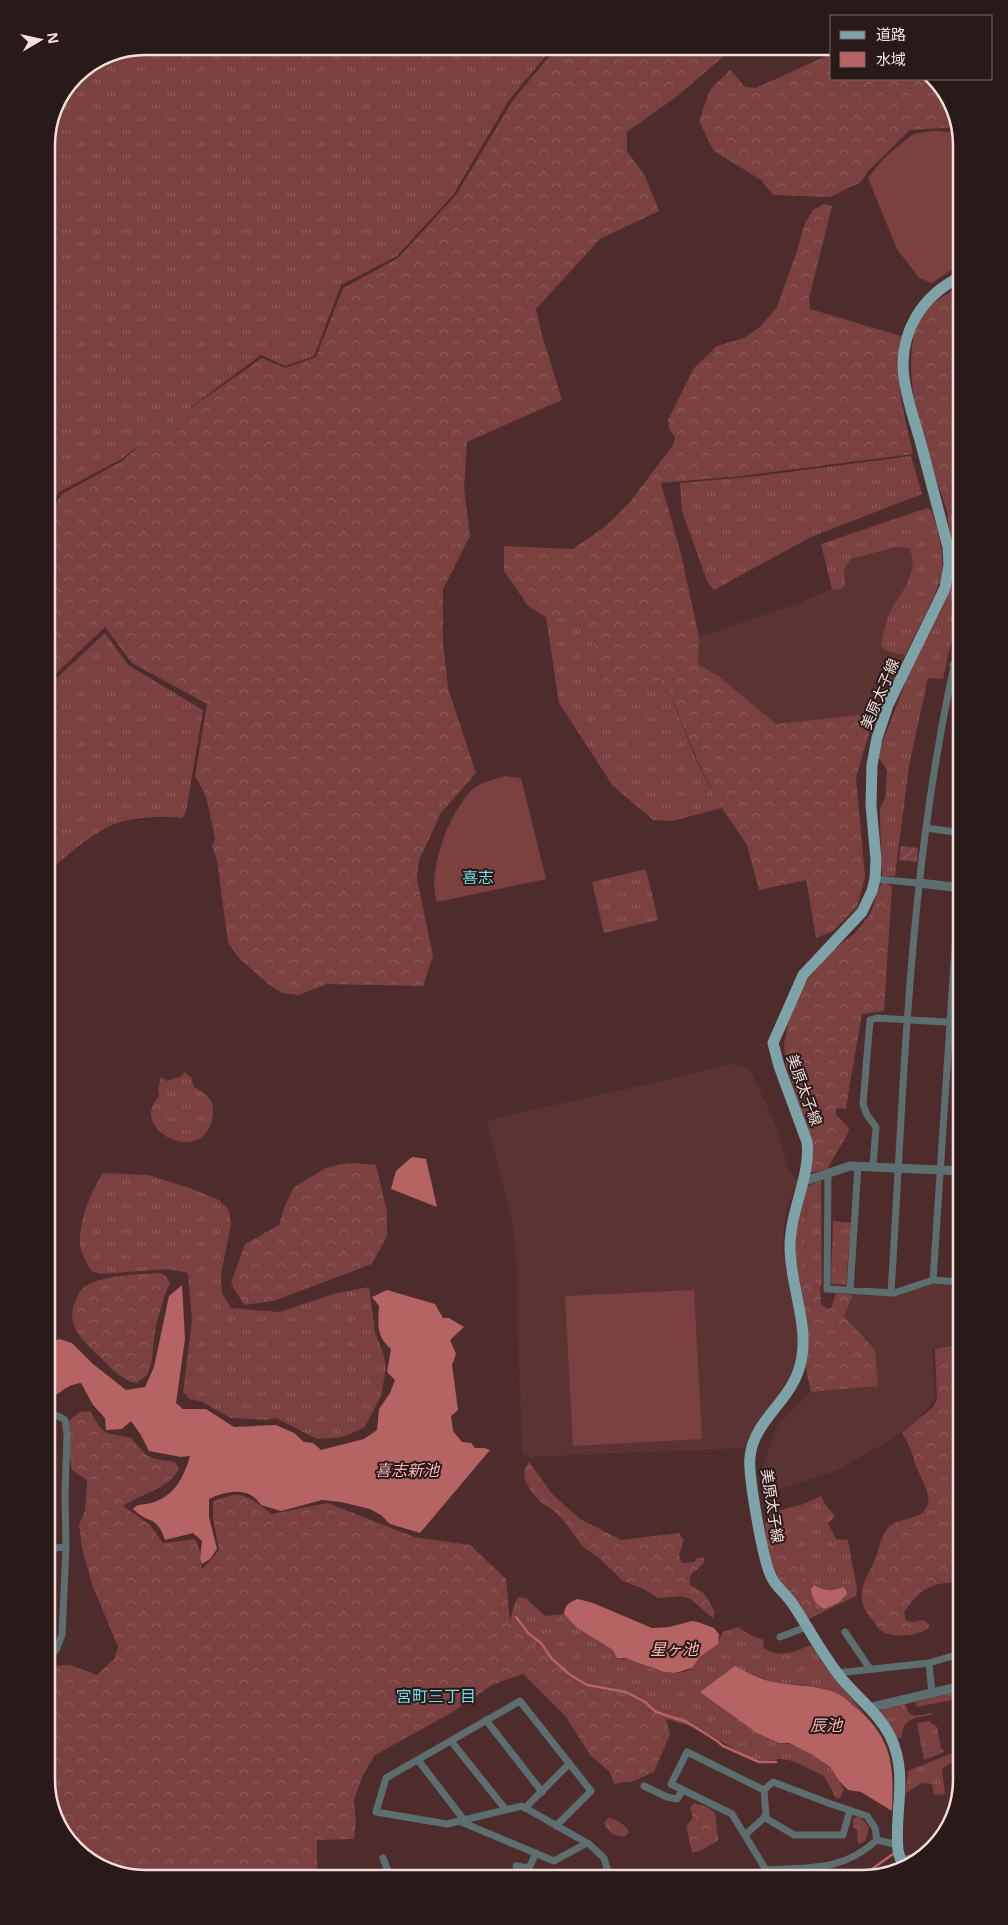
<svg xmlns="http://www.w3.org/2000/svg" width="1008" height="1925" font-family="'Noto Sans','Noto Sans JP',sans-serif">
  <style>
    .built { fill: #5c3333 }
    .grass { fill: url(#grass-tufts) }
    .forest { fill: url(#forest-crowns) }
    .garden { fill: url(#garden-furrows) }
    .pitch { fill: #7b4040 }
    .water { fill: #b56363 }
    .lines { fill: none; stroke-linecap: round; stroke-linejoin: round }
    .stream { stroke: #b56363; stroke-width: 2.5 }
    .minor { stroke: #5c6e70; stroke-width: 7 }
    .tertiary { stroke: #5c6e70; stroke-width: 9 }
    .primary { stroke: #7da3a8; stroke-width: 11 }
    .labels { text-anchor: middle; stroke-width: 4; stroke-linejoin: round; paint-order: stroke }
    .street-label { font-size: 15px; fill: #f4dedd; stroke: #291a19 }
    .neighbourhood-label { font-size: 16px; fill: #72dde9; stroke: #291a19 }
    .water-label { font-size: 16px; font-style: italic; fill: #fbb6b4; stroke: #291a19 }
    .rim { fill: none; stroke: #f4dedd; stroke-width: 2.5 }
  </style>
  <defs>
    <pattern id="grass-tufts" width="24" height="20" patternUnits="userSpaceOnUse" patternTransform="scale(1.25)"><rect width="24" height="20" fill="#7b4040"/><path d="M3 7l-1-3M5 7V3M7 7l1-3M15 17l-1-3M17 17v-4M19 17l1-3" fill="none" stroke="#8e5b5b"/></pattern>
    <pattern id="forest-crowns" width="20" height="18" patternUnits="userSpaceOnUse" patternTransform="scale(1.25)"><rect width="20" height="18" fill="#7b4040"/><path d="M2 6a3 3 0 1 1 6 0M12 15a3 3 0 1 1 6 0" fill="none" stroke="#8e5b5b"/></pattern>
    <pattern id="garden-furrows" width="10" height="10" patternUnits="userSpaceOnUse" patternTransform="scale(1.25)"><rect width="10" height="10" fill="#7b4040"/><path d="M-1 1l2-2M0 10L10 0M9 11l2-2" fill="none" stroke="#8e5b5b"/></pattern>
  </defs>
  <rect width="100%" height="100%" fill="#4e2c2c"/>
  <path class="built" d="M896,547L909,548L912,555L913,570L889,616L881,644L897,654L905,655L883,703L875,713L776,724L698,664L699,637L797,604L832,589L839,590L844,586V569L851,559Z
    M730,1064L746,1067L752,1073L776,1126L789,1171L798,1181L787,1208L784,1231L783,1250L797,1324L798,1342L796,1357L788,1381L753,1430L745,1448L530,1457L522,1453L516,1260L512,1219L487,1123L492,1119L649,1084Z
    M932,1283L962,1284V1343L932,1349L935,1399L916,1422L893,1438L838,1470L763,1495L762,1468L777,1426L811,1392L878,1386L875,1350L844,1316L853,1295L890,1296Z"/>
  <path class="grass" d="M145,46H554L509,100L453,195L397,256L341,285L314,356L285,366L261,355L120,460L59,492L46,514V139L54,107L75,75L107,54Z
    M911,456L922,494L811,537L714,590L707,581L682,511L680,483L759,476Z
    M960,504L962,592L943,679L928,678L909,766L895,876H882L880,820V809L885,798L887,770L879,758L881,746L910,671L942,604L950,538L947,511L959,509Z
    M927,508L931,510C938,528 946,559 941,578C933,602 916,632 905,655C897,654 885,652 881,645C883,635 885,626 888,617C897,595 922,573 909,548L896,547L851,559L844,569L845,586L839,590L832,589L821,544Z
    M546,617L578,618L594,639L602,686L664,678L697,762L722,808L672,821L653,820L613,786L559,703Z
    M105,633L128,665L203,710L186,812L182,818C163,816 130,817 112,825C88,836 67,856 46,873V688Z
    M646,869L658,920L604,933L592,882Z
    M184,1072L191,1077L194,1087C204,1092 214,1099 213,1112C210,1161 151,1142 151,1113C151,1106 155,1102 159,1096L158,1089L161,1077L167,1081L182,1076Z
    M103,1173L148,1175L190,1188L219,1200L229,1210L231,1224L221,1275L222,1293L231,1308L279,1312L333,1294L369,1287L375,1332L384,1356L386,1368L381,1396L364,1428L342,1437L317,1439L276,1418L267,1420L231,1418L200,1401L189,1399L183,1392L192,1321L188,1273L168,1269L101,1274L91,1271C87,1263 81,1253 80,1245C79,1220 90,1193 103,1173Z
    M821,1181L822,1285L820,1288L806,1268L805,1226L807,1207L804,1198L805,1187Z
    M833,1221L851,1223L846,1285L831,1284Z
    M821,1496C826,1508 830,1508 835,1517L828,1523L836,1539L848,1540L857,1589L856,1596L819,1614C813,1606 811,1599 808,1590C797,1565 782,1541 766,1519L770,1513L804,1504Z
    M518,1597L526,1598L545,1616L564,1614L577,1628L613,1650L617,1658C642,1658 665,1683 691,1669C695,1666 697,1660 701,1657C713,1646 716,1648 723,1632L738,1627L752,1636L764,1640L763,1647C779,1659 794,1652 811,1645L826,1668L877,1729L838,1694L802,1685L772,1682L735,1667L779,1743C796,1743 816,1755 829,1767C835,1773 840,1783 844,1790L840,1798H836L824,1776L793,1761L781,1759L763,1761L751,1759L712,1736L687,1725L666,1719L616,1695L563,1674L510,1622L514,1605Z
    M962,1691V1698L917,1707L916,1702Z
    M905,1704L909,1713L914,1716L932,1713V1715C917,1717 902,1718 902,1737L897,1739L880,1713L882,1709Z
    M929,1721L937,1727L941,1749H943L944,1752L924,1760L917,1723Z
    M962,1749V1758L942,1768L945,1794L934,1795L932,1784L921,1783L905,1794L908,1771Z"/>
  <path class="forest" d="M558,46H773L725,55L676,97L627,132V151L645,176L659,211L600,239L536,309L542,335L562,400L467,442L464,488L470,536L443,589V642L448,688L476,773L441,813L419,860L417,879L433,956L423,986L327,984L299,995L282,993L267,983L240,959L228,943L217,860L212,846L215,839L206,796L195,776L207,704L132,663L105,627L46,683V518L62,494L122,461L152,435L262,358L285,368L316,357L343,288L398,258L456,195L513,100Z
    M828,46H832V79H931L954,107L958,127L910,130L868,171L861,182L830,197L773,195L761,180L714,151L699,121L710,90L730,70L745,87L756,88L826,56Z
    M824,204L832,206L809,298L810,309L901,336C892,375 905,416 913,454L741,476L661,483L681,554L699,637L698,664L718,676L776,724L875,713L856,778L865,877L857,907L833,931L816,938L806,880L759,890L747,845L722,808L698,762L664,678L616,695L602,686L594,639L578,618L546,617L528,606L504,571V546L573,549L607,525L630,502L673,445L675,437L669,429L668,420L694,368L717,346L744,338L761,326L777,307L797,251L805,223L813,210Z
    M962,285V499L959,509L947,511C930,457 902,392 914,336C915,331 915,325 917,321C928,304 945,295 962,285Z
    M883,882L892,886L884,1011L862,1014C857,1046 850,1077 846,1109L836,1108V1115L849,1128L848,1133L827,1169L810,1173L803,1116L786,1065L784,1046L788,1021L797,993L828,954L855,933L871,913L879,887Z
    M354,1163L376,1165L387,1212V1236L372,1264L273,1301L244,1305L231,1283L245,1244L279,1225L284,1208L294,1187L326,1168L337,1165Z
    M804,1198L807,1201L805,1226L806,1268L820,1288L821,1304L828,1309L831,1308L836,1293L853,1295L844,1316L875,1350L878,1386L811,1392L805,1365L807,1340L805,1308L793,1244Z
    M160,1273L166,1276L170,1283L165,1295L156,1325L151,1365L147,1375L137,1383C118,1379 111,1367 97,1354C83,1340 65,1325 75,1302C77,1298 79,1292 82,1289C96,1275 141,1274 160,1273Z
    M962,1344V1581C930,1584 923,1586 904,1612L906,1621L914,1622L924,1620L929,1624L928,1629C913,1636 904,1637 888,1634C881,1632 878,1628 874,1622C851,1596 865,1583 876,1557C879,1547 882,1533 890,1526C901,1517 924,1520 928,1504C931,1492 919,1475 915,1464C913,1460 913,1454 911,1450C909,1444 905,1438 902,1433L933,1407L937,1400L935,1349Z
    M90,1411L99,1426L106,1433L131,1438L146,1455L155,1459L175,1462L179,1469C168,1490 141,1493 123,1506L150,1525L163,1543L195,1539L199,1548L202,1569L219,1550L213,1518V1502C242,1488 248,1497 272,1514L328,1503L414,1537L470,1545L506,1579L510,1622L563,1674L616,1695L666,1719L670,1734L654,1772L634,1781L614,1784L610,1772L590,1755L566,1717L523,1674L492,1685L451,1713L375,1755L362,1777L354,1800L356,1820L354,1839L317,1840V1868L312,1879H139L90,1862L54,1818L46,1780V1666L70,1665L97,1675L114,1659L118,1647L92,1584L82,1548L79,1525L85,1511L87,1480L72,1470L69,1454V1421L80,1412Z
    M529,1462L553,1495L580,1519L621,1540L679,1533L684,1540L679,1555L682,1563L694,1562L697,1558L702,1557L705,1559L703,1564L690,1576V1585L704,1593L715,1612L713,1618C687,1597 693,1594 658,1598L644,1589L623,1581L600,1559L582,1546L564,1521L553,1510L543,1504L532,1493L525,1480L524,1470Z
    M766,1520C781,1539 796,1558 805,1580C810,1592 811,1603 818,1614L809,1619C785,1594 761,1556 766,1520Z
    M694,1803L708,1807L715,1813L717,1832L719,1840L698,1852H692L686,1826L693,1818L690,1808Z
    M858,1816L866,1823L869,1828L865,1841L860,1844L858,1843L857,1831L853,1826V1819Z
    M608,1818C617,1819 624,1824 629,1832L626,1836C616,1838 608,1832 604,1823Z"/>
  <path class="garden" d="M901,846L918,848L917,862L899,860Z"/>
  <path class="pitch" d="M933,131L959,133L962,145V263L932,283L919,278L897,249L868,178L884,158L913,134Z
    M505,776L521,778L546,879L437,902C426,872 450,810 473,789C481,782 495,779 505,776Z
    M694,1290L702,1439L573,1446L565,1296Z"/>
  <path class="water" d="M412,1157L426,1159L437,1207L391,1189L396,1171Z
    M182,1285L185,1339L176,1403L183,1409H206L234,1427L276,1425L294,1433L304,1442L313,1443L321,1450L364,1439L377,1430L379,1409L390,1393L395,1380L387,1372L391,1349C376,1336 378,1324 379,1306L372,1297L387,1290L435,1304L443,1318H449L464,1327L450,1340L456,1354L452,1365L458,1410L451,1416L453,1431L462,1442L471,1443L475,1448H484L490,1450L420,1533L390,1524L381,1515L370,1509L341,1502L322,1500L281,1511L261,1505C249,1486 226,1491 209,1499V1517L217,1549L210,1559L202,1564L200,1558L202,1541L193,1533L165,1540C156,1514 149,1525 133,1509C138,1503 144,1505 151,1503C174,1497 184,1477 190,1456L181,1457L149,1451L141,1435L131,1421L122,1429L106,1430L105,1418L93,1405L81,1383C63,1385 60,1397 46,1398V1344L59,1339L72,1343L93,1364L126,1390L145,1387L154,1367L169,1296Z
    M814,1585C824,1591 832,1592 843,1587L846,1590L847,1594L838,1603L824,1609C817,1605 811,1598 811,1589Z
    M578,1599L593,1603L652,1628L669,1627L692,1621L698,1622L714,1628L719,1634L718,1644L700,1657L692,1668L675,1673L664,1672L625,1658H617L613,1650L577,1628L564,1614C565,1605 569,1602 578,1599Z
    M735,1666C747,1672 761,1680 774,1682C794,1686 819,1685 838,1694C844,1696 850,1704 856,1708C893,1739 894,1766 892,1811L861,1792L848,1790L840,1782L830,1767L813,1755L789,1743H779L757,1733L700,1692Z"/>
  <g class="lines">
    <path class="stream" d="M516,1617L529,1634L541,1643L552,1659L569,1674L587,1685L626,1692L645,1702L656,1712L687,1722L717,1741L723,1746L759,1762H776
      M858,1879L893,1854"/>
    <path class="minor" d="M953,665L962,667
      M927,828L962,833
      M875,879L919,883
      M873,1166L876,1127L867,1115L863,1104L870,1020L877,1018L962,1023
      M828,1173L827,1289L894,1293L933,1280L962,1282
      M933,1280L959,887
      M850,1290L858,1166
      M891,1293C905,1072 909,847 962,632
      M46,1549L66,1547
      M845,1632L870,1669
      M780,1637L806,1627
      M46,1663L57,1648L62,1635L66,1547L65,1495L67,1434L65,1420L58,1416L46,1414
      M929,1663L932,1694
      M837,1673L929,1663L956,1655
      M486,1720L542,1792
      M451,1741L506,1810
      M418,1760L464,1820
      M644,1786L667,1797L677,1799L683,1790
      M764,1790L687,1752L671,1784L732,1814L766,1870C809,1867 842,1872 877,1840
      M764,1790L773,1782L831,1804L867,1816L875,1828L877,1840
      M525,1808L569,1764
      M764,1817L794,1835H843L850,1810
      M459,1821L554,1861L587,1843
      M556,1826L591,1791L520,1701L386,1778L376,1812L447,1824L522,1806L587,1843L589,1844L604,1858L610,1879
      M745,1835L766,1816L764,1790
      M877,1840L898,1845
      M383,1858L391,1879
      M901,1860L919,1856
      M516,1866L529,1868L536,1853
      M762,1879L766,1870"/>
    <path class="tertiary" d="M919,883L962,888
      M959,887L962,868
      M802,1182L850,1166L962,1171
      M868,1708L962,1686"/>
    <path class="primary" d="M904,1869C902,1863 899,1856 898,1850C894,1812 909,1773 890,1736C879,1714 858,1698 842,1679C822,1655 809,1628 792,1603C786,1594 776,1587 772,1578C763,1563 748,1475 750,1457C753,1423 787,1403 798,1372C813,1330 790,1289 790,1247C790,1210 811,1176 807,1142L779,1066L773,1043L803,975L862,912L872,891L875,879L876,860L871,805L872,765L877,738L888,705L945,588L949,565L948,547C939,513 930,478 921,444C915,422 907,400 904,378C898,333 922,295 962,276"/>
  </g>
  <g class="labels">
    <g class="street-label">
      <text transform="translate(880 694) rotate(-67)" y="5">美原太子線</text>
      <text transform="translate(804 1090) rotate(70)" y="5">美原太子線</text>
      <text transform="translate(772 1506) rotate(81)" y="5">美原太子線</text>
    </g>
    <g class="neighbourhood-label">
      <text x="478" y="883">喜志</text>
      <text x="436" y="1702">宮町三丁目</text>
    </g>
    <g class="water-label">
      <text x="407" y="1476">喜志新池</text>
      <text x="674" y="1655">星ヶ池</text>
      <text x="826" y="1731">辰池</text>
    </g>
  </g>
  <path d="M0 0H1008V1925H0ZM145 55H863A90 90 0 0 1 953 145V1780A90 90 0 0 1 863 1870H145A90 90 0 0 1 55 1780V145A90 90 0 0 1 145 55Z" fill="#291a19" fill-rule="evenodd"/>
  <path class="rim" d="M145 55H863A90 90 0 0 1 953 145V1780A90 90 0 0 1 863 1870H145A90 90 0 0 1 55 1780V145A90 90 0 0 1 145 55Z"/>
  <rect x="830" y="15" width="162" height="65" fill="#291a19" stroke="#7a6867"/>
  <rect x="840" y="31" width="25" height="8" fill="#7da3a8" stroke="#7a6867"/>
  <text x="876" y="40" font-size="15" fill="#f4dedd">道路</text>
  <rect x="840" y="52" width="25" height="15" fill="#b56363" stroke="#7a6867"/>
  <text x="876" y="65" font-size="15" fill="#f4dedd">水域</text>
  <g transform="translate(40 40) rotate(81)" stroke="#291a19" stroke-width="4" paint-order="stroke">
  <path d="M0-4L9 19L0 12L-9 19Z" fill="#f4dedd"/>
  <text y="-8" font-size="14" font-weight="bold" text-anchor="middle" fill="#f4dedd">N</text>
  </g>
</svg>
